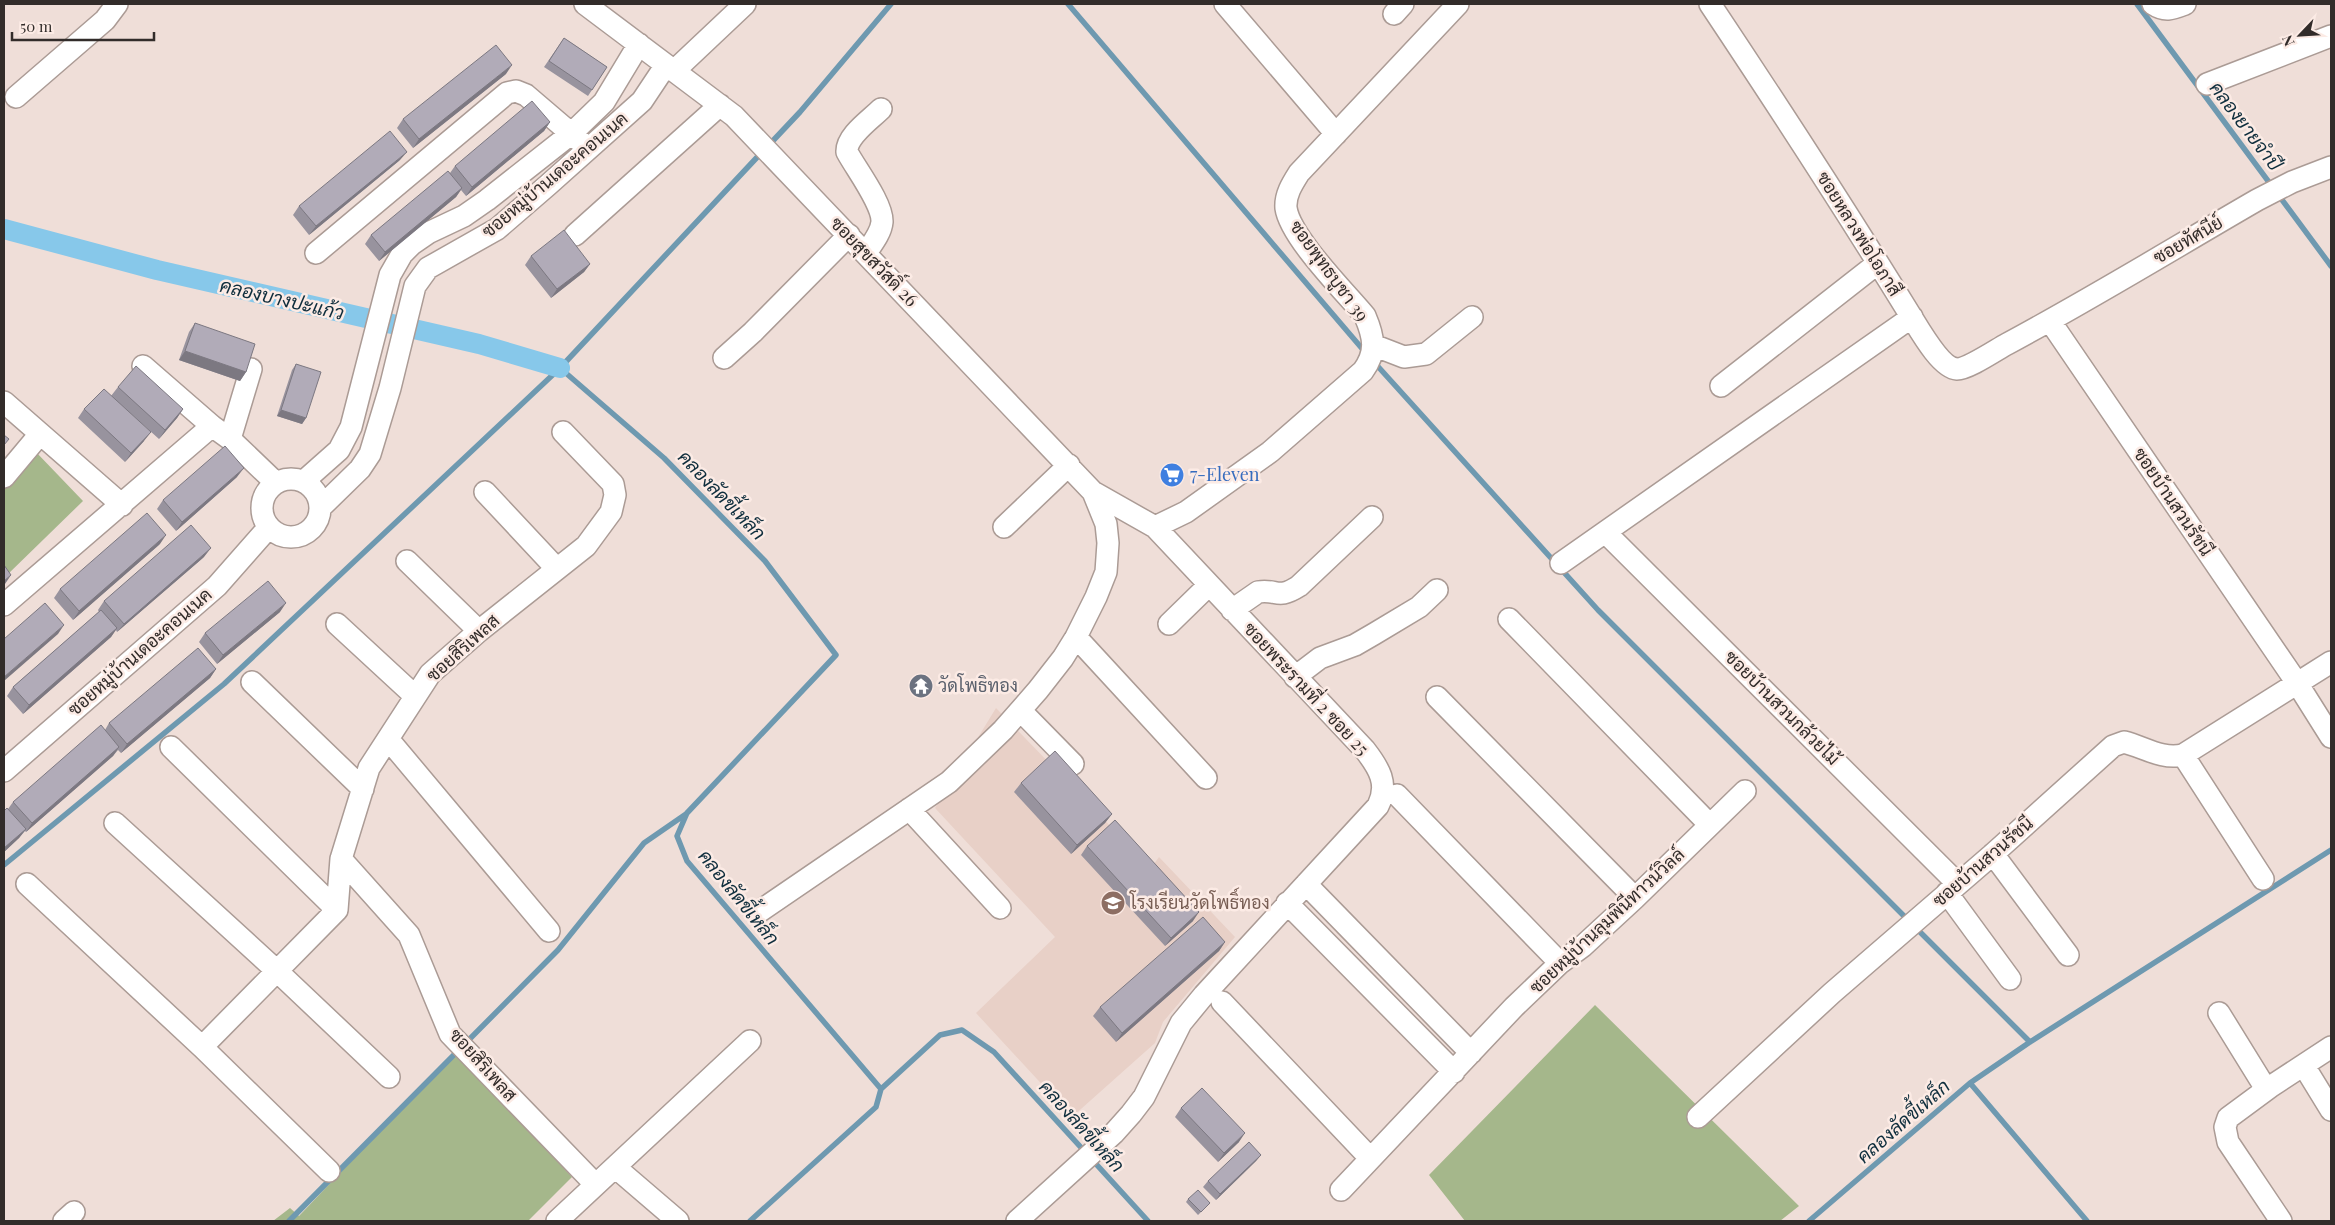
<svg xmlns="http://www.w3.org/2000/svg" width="2335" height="1225" font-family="'Playfair Display',Sarabun,serif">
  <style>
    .built { fill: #e8d0c7 }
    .green { fill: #a5b78b }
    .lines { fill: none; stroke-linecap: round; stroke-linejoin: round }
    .stream { stroke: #6e99b0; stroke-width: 5.5 }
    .canal { stroke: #87c8ea; stroke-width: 20 }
    .minor-casing { stroke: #ab9b95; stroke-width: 24 }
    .minor { stroke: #fff; stroke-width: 21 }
    .wall { fill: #98939e }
    .shaded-wall { fill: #7c7881 }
    .building { fill: #b1abb8; stroke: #7c7881 }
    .labels { text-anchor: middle; stroke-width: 5; stroke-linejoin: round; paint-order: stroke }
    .street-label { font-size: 18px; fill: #322c2a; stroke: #fcebe5 }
    .shop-label { font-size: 18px; fill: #366cbe; stroke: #fcebe5; text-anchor: start }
    .worship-label { font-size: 18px; fill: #5b616d; stroke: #fcebe5; text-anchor: start }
    .education-label { font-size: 18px; fill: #785e54; stroke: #fcebe5; text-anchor: start }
    .water-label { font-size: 19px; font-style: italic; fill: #0f2e3d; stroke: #fcebe5 }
  </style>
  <rect width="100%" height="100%" fill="#efded8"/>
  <path class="built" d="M996,708L1151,868L1159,857L1235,937L1163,1022L1155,1043L1072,1117L976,1013L1055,937L935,808Z"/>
  <path class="green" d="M35,451L83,501L6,576L4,574V489Z
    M1595,1005L1799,1206L1780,1221H1465L1429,1175Z
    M455,1052L572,1177L528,1221H273L290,1208L299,1216Z"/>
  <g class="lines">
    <path class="stream" d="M1068,4L1365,352
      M2137,4L2331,266
      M768,146L800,112L891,4
      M1373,361L1598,610L2030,1042
      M560,368L664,458L765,561L836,655L687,813L677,836L687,861L881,1089L940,1035L962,1030L994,1052L1148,1221
      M4,865L224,684L560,368L762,152
      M1970,1083L2030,1042L2331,850
      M289,1221L558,950L644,843L686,814
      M750,1221L876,1107L881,1089
      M1809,1221L1970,1083L2087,1221"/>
    <path class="canal" d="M4,229L157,270L479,344L560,368"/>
    <defs>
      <path id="minor" d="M585,4L734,116L1093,492L1155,527L1365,750C1379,768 1389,784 1378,806L1204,995L1181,1023L1144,1097L1131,1114L1114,1133L1017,1221
        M1225,4L1336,134
        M1710,4C1778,106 1845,209 1909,313C1918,327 1940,368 1957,369C1968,369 1996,350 2007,344C2091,299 2174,248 2257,200L2292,182L2331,167
        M2153,4C2165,12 2172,9 2185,4
        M1394,14L1403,4
        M674,71L745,4
        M2207,84L2331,36
        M16,97L105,20L117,4
        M575,235L720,105
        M316,253L507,93L516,91L526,95L581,142
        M866,253C872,244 881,233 882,222C883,204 856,169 847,152C846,136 870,120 881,109
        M2050,321L2297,683L2331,737
        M1373,345L1404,357L1426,354L1472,317
        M724,358L753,332L849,235
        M143,366L212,426
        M1721,386L1878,263
        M4,402L122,505
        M230,439L251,369
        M4,477L40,434
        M262 508a29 29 0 1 1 58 0a29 29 0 1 1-58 0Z
        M304,481L339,450L351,427L390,275L402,254L412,244L428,233L464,216L487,200L572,133L604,102L639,44
        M485,492L557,569
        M321,507L360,469L370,454L390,388L415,286L428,268L497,229L548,185L642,101L666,65
        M1004,527L1069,465
        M1155,527L1186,512L1270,452L1363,371C1377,352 1374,337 1365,316C1345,292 1290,237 1286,208C1285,195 1292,184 1299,173L1458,4
        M1606,533L1958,884
        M407,561L479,631
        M1561,563L1912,317
        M4,605L212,426L230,439L276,483
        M1232,610L1258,592C1278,589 1277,600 1299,586L1372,517
        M1509,619L1709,824
        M337,624L415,696
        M1169,624L1209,585
        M1076,637L1206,778
        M1295,677L1320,658L1355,645L1374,634L1419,607L1437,590
        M252,682L363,789
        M1437,697L1635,898
        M1021,711L1073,764
        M388,739L549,931
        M171,747L337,910
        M2183,755L2263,879
        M4,771L217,586L269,527
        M1397,795L1560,963
        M909,809L1000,908
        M115,823L277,971L389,1077
        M1993,854L2068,955
        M341,859L409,935L450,1034L595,1184
        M27,884L202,1047L329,1171
        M1306,884L1471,1053
        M1947,893L2010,979
        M1287,903L1454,1072
        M760,911L949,782L1003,730L1038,690L1063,658L1076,637L1096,597L1106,572L1108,543L1106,524L1093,492
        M1222,1002L1370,1158
        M2219,1013L2266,1089
        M202,1047L337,910L341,859L369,768L430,674L479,631L586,546L611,512L615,495L613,484L563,432
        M2304,1066L2331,1110
        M1698,1117L1832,993L1993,854L2113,746L2124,742C2144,747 2162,760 2183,755L2331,662
        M615,1167L678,1221
        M1341,1190L1514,1007L1560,963L1583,946L1635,898L1745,791
        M64,1221L74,1212
        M557,1221L750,1041
        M2281,1221L2228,1142L2225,1127L2228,1118L2270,1087L2331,1047"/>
    </defs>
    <use href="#minor" class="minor-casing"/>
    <use href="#minor" class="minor"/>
  </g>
  <path class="wall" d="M564,38L607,67L588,96L544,67Z
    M506,74L413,148L397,128L403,119Z
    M550,122L544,131L466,196L461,190L456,197L379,261L365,244L371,235L450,173L455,166Z
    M400,160L309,235L293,215L299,206Z
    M531,256L590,264L584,272L551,298L525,265Z
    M195,323L246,372L240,381L179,360L189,332Z
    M296,364L306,418L302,424L277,416L292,370Z
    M118,387L183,409L177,418L159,439L111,396Z
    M84,409L144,441L125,462L78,418Z
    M237,477L176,531L157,509L163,500Z
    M160,544L73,620L54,598L60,589Z
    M204,557L117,632L116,630L111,637L23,714L7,696L13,687L99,612L98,610L104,601Z
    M280,612L217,664L199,642L205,633Z
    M216,669L210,678L121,753L118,750L113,756L26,832L25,831L19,838L4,852V811L8,809L13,802L105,730L109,723Z
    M1021,783L1112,814L1105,823L1071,854L1014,792Z
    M1087,846L1193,921L1165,946L1081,855Z
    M1225,942L1219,951L1116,1042L1093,1016L1100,1007Z
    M1181,1108L1239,1142L1218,1162L1175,1117Z
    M1261,1155L1256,1161L1216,1200L1203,1187L1208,1181Z
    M1188,1199L1210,1203L1198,1215L1186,1202Z"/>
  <path class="shaded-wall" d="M512,65L506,74L413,148L419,139Z
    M550,122L544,131L466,196L472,187Z
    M407,152L400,160L309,235L316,226Z
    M462,188L456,197L379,261L385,252Z
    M590,264L584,272L551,298L557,289Z
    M185,351L246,372L240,381L179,360Z
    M183,409L177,418L159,439L165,430Z
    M281,410L306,418L302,424L277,416Z
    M151,432L144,441L125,462L131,453Z
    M244,468L237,477L176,531L182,522Z
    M166,535L160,544L73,620L79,611Z
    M211,548L204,557L117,632L124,624Z
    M11,575L5,584L4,585V581Z
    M286,603L280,612L217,664L223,655Z
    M64,625L58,634L4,681V677Z
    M117,628L111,637L23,714L29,705Z
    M216,669L210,678L121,753L127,744Z
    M119,747L113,756L26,832L32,823Z
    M1112,814L1105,823L1071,854L1077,845Z
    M26,829L19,838L4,852V848Z
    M1199,912L1193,921L1165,946L1171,938Z
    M1225,942L1219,951L1116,1042L1122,1033Z
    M1245,1133L1239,1142L1218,1162L1224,1153Z
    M1261,1155L1256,1161L1216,1200L1220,1194Z"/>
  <path class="building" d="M564,38L607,67L592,90L549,61Z
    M496,45L512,65L419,139L403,119Z
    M532,101L550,122L472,187L455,166Z
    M390,131L407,152L316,226L299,206Z
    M448,171L462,188L385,252L371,235Z
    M564,230L590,264L557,289L531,256Z
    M195,323L255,344L246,372L185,351Z
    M296,364L321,372L306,418L281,410Z
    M136,366L183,409L165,430L118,387Z
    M104,389L151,432L131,453L84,409Z
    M4,435L9,439L4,445Z
    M225,446L244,468L182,522L163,500Z
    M147,513L166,535L79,611L60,589Z
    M191,525L211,548L124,624L104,601Z
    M4,565L11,575L4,581Z
    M268,581L286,603L223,655L205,633Z
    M45,603L64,625L4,677V639Z
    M101,610L117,628L29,705L13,687Z
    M198,648L216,669L127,744L109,723Z
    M101,725L119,747L32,823L13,802Z
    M1055,751L1112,814L1077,845L1021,783Z
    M7,808L26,829L4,848V811Z
    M1115,820L1199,912L1171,938L1087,846Z
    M1203,917L1225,942L1122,1033L1100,1007Z
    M1202,1088L1245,1133L1224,1153L1181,1108Z
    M1249,1142L1261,1155L1220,1194L1208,1181Z
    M1198,1190L1210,1203L1201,1212L1188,1199Z"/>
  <defs>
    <symbol id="supermarket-disc" viewBox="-11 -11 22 22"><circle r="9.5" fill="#3f7fe0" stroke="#fcebe5"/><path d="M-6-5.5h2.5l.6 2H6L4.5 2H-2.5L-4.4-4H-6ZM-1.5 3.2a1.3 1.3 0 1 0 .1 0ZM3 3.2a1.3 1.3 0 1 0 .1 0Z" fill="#fff"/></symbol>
    <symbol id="temple-disc" viewBox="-11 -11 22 22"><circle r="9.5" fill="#6b7280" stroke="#fcebe5"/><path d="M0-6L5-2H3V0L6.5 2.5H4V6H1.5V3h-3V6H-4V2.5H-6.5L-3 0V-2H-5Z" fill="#fff"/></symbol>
    <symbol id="school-disc" viewBox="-11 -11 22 22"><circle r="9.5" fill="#8d6e63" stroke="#fcebe5"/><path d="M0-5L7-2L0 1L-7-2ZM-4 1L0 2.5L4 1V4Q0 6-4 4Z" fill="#fff"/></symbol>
  </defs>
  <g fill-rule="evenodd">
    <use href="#supermarket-disc" x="1158" y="461" width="28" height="28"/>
    <use href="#temple-disc" x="907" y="672" width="28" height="28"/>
    <use href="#school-disc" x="1099" y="889" width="28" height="28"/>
  </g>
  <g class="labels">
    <g class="street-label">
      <text transform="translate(555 175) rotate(-40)" y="6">ซอยหมู่บ้านเดอะคอนเนค</text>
      <text transform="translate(1859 234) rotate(58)" y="6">ซอยหลวงพ่อโอภาสี</text>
      <text transform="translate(2188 240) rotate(-30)" y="6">ซอยทัศนีย์</text>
      <text transform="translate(874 262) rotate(46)" y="6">ซอยสุขสวัสดิ์ 26</text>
      <text transform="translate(1329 271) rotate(54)" y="6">ซอยพุทธบูชา 39</text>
      <text transform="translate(2173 502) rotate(56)" y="6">ซอยบ้านสวนรัชนี</text>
      <text transform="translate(463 648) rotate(-42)" y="6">ซอยสิริเพลส</text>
      <text transform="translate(140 652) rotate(-41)" y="6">ซอยหมู่บ้านเดอะคอนเนค</text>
      <text transform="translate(1306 689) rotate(47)" y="6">ซอยพระรามที่ 2 ซอย 25</text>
      <text transform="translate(1782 708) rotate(45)" y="6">ซอยบ้านสวนกล้วยไม้</text>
      <text transform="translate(1983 862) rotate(-41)" y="6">ซอยบ้านสวนรัชนี</text>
      <text transform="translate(1607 921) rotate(-43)" y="6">ซอยหมู่บ้านลุมพินีทาวน์วิลล์</text>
      <text transform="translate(483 1065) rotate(48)" y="6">ซอยสิริเพลส</text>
    </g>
    <g class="shop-label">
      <text x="1190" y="481">7-Eleven</text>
    </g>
    <g class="worship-label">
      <text x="938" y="692">วัดโพธิทอง</text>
    </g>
    <g class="education-label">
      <text x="1130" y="909">โรงเรียนวัดโพธิ์ทอง</text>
    </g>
    <g class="water-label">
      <text transform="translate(2246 126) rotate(53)" y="7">คลองยายจำปี</text>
      <text transform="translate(282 299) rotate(13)" y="7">คลองบางปะแก้ว</text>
      <text transform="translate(722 495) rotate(46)" y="7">คลองลัดขี้เหล็ก</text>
      <text transform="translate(739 897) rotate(51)" y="7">คลองลัดขี้เหล็ก</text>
      <text transform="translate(1903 1121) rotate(-41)" y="7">คลองลัดขี้เหล็ก</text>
      <text transform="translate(1082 1126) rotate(48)" y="7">คลองลัดขี้เหล็ก</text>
    </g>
  </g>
  <rect width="2335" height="1225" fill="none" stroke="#322c2a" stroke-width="10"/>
  <g transform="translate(2300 35) rotate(245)" stroke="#fcebe5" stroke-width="4" paint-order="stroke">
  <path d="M0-4L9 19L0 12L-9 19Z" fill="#322c2a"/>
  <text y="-8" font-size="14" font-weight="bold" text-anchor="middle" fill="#322c2a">N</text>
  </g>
  <path d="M12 32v8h142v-8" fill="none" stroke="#322c2a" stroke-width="2.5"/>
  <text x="20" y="32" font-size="15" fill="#322c2a" stroke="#fcebe5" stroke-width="4" paint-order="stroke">50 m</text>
</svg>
